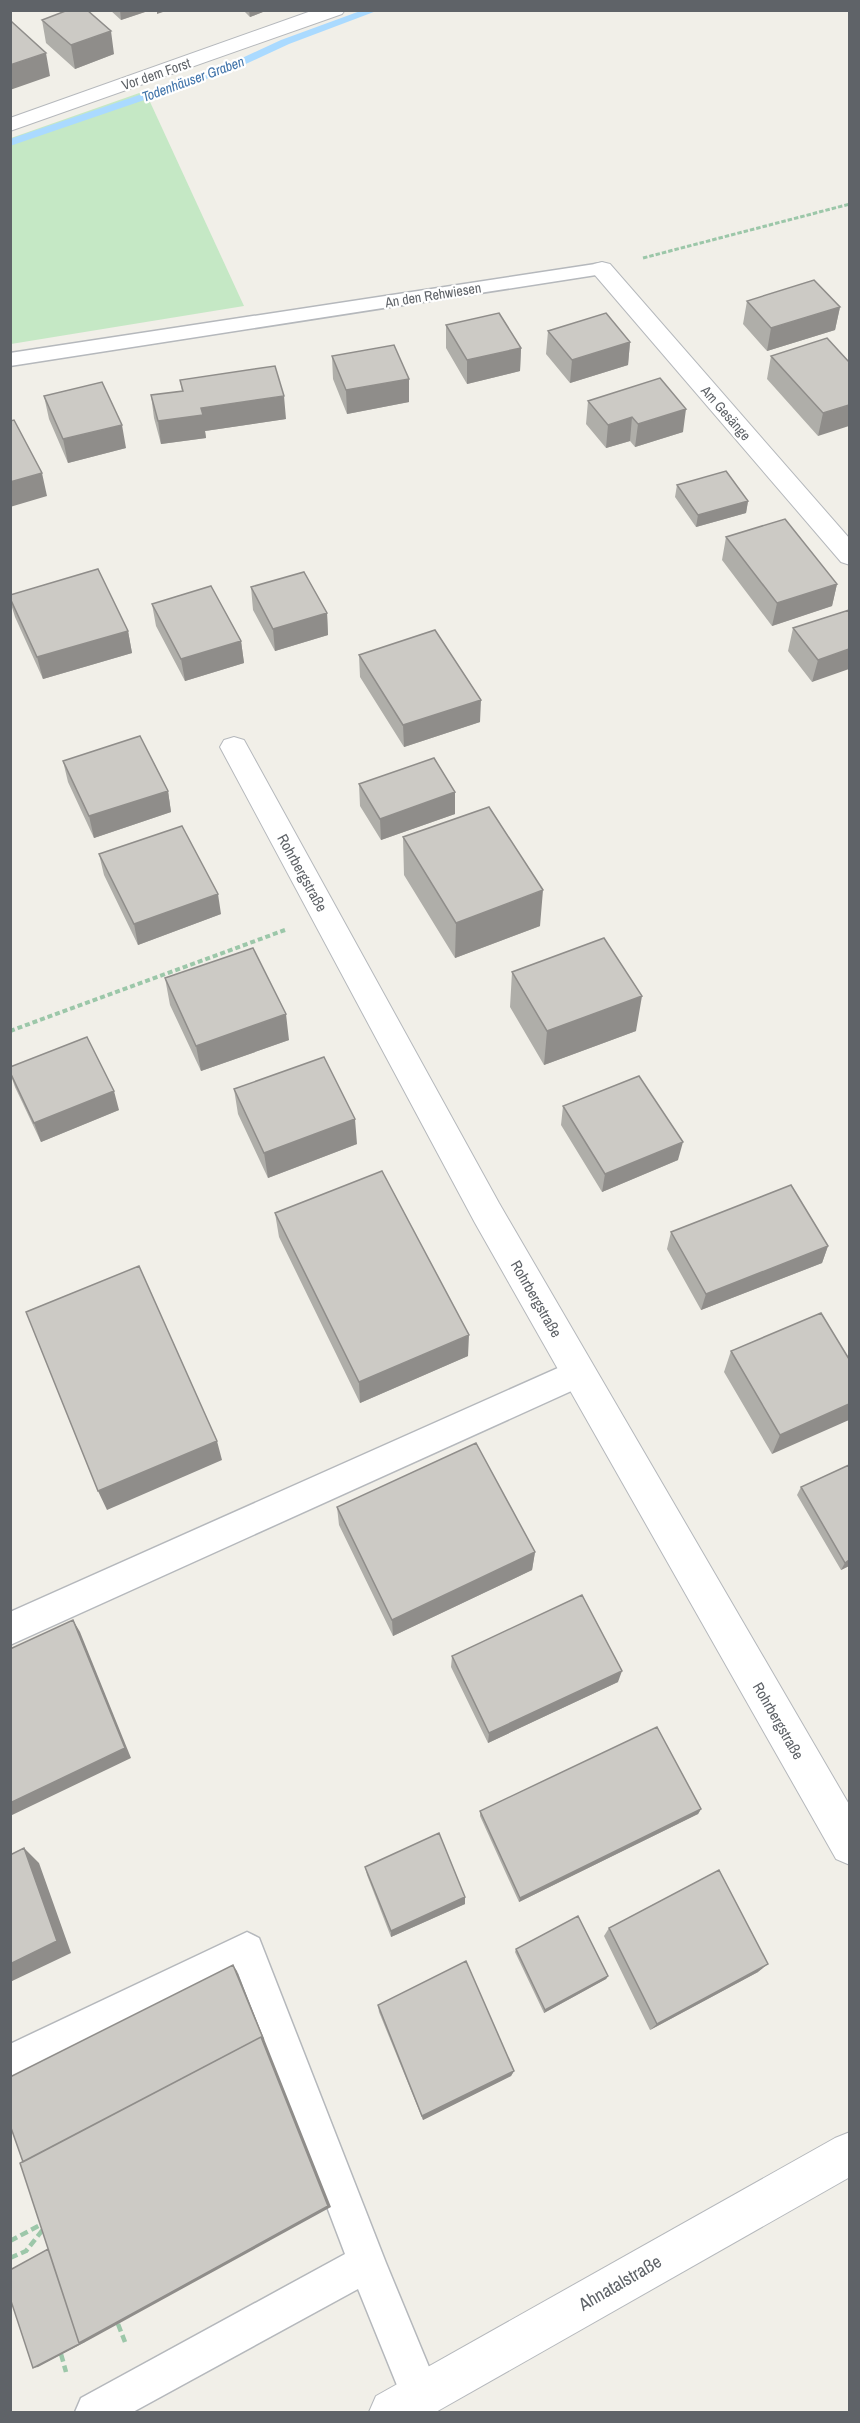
<svg xmlns="http://www.w3.org/2000/svg" width="860" height="2423" font-family="'Archivo Narrow',sans-serif">
  <style>
    .green { fill: #c5e8c5 }
    .lines { fill: none; stroke-linecap: round; stroke-linejoin: round }
    .stream { fill: #aadaff; fill-rule: evenodd }
    .service-casing { stroke: #b5b8bc; stroke-width: 3 }
    .minor-casing { stroke: #b5b8bc; stroke-width: 2 }
    .tertiary-casing { stroke: #b5b8bc; stroke-width: 2 }
    .path-far2 { stroke: #9cc7a9; stroke-width: 3; stroke-dasharray: 4.5 2; stroke-linecap: butt }
    .path-far1 { stroke: #9cc7a9; stroke-width: 4; stroke-dasharray: 5 3; stroke-linecap: butt }
    .path { stroke: #9cc7a9; stroke-width: 4.5; stroke-dasharray: 8 4; stroke-linecap: butt }
    .service { fill: #fff; fill-rule: evenodd }
    .minor { fill: #fff; fill-rule: evenodd }
    .tertiary { fill: #fff; fill-rule: evenodd }
    .wall { fill: #afaea9 }
    .shaded-wall { fill: #8f8d8a }
    .building { fill: #cccac5; stroke: #8f8d8a; stroke-width: 1.5 }
    .labels { text-anchor: middle; stroke-width: 4.5; stroke-linejoin: round; paint-order: stroke }
    .far-street-label { font-size: 14px; fill: #5f6368; stroke: #fff }
    .far-water-label { font-size: 14px; font-style: italic; fill: #4174aa; stroke: #fff }
    .street-label { font-size: 15px; fill: #5f6368; stroke: #fff }
    .near-street-label { font-size: 18px; fill: #5f6368; stroke: #fff }
  </style>
  <rect width="100%" height="100%" fill="#f1efe8"/>
  <path class="green" d="M145,91L244,306L11,344V138Z"/>
  <g class="lines">
    <path class="stream" d="M363,10H379L289,44L235,69L10,146V139L227,65L281,40Z"/>
    <defs>
      <path id="service" d="M602,263L609,265L612,269L609,273L10,366V353Z
        M578,1359L589,1363L593,1373L589,1383L10,1645V1612Z
        M247,1932L259,1938L386,2263L441,2396L435,2410C426,2414 416,2414 407,2410L358,2289L133,2412H75L81,2398L345,2254L238,1973L10,2081V2044Z"/>
      <path id="minor" d="M314,10H345L342,14L10,131V118Z
        M602,262L610,264L850,539V565L841,562L594,274L591,269L594,264Z
        M234,737L244,740L499,1203L850,1806V1865L836,1859L475,1223L220,747L224,740Z"/>
      <path id="tertiary" d="M850,2132V2177L436,2412H369L376,2396L835,2138Z"/>
    </defs>
    <use href="#service" class="service-casing"/>
    <use href="#minor" class="minor-casing"/>
    <use href="#tertiary" class="tertiary-casing"/>
    <path class="path-far2" d="M643,258L850,204"/>
    <path class="path-far1" d="M10,1031L285,930"/>
    <path class="path" d="M10,2241L44,2223
      M10,2258L26,2251L45,2227
      M118,2324L125,2342
      M61,2354L66,2372"/>
    <use href="#service" class="service"/>
    <use href="#minor" class="minor"/>
    <use href="#tertiary" class="tertiary"/>
  </g>
  <path class="wall" d="M110,10H151L121,20Z
    M243,10H268L250,17Z
    M42,20L114,54L75,69L46,43Z
    M747,301L840,307L835,330L767,351L743,324Z
    M446,325L521,348L520,371L467,384L446,348Z
    M548,331L630,342L628,365L570,383L546,354Z
    M332,356L409,379V402L347,414L333,379Z
    M771,356L849,362L818,436L767,379Z
    M180,380L286,419L205,431L206,438L161,444L154,418L151,395L182,391Z
    M44,396L126,448L68,463L49,419Z
    M588,401L683,432L635,447L630,441L606,448L586,424Z
    M677,485L748,501L746,513L696,527L675,497Z
    M726,537L837,584L832,606L772,626L722,560Z
    M251,587L327,613L328,635L275,651L253,610Z
    M10,595L128,631L132,653L43,679L15,617L10,601Z
    M152,604L241,641L244,663L185,681L156,626Z
    M849,610L812,682L788,651L793,628Z
    M359,655L480,722L404,747L360,677Z
    M63,761L168,791L171,812L94,838L68,782Z
    M359,784L455,814L381,840L360,806Z
    M403,837L540,926L455,958L404,875Z
    M99,854L221,914L138,945L104,875Z
    M512,972L636,1031L544,1065L510,1007Z
    M165,978L289,1040L201,1071L170,1005Z
    M10,1067L119,1110L41,1142L15,1087L10,1073Z
    M234,1089L357,1144L268,1178L238,1114Z
    M563,1106L678,1160L602,1192L561,1125Z
    M275,1213L468,1356L360,1403L279,1237Z
    M671,1232L828,1246L822,1263L701,1310L667,1249Z
    M731,1351L849,1359L772,1454L724,1372Z
    M849,1465V1566L841,1570L797,1495L801,1487Z
    M337,1507L535,1552L532,1570L393,1636L339,1525Z
    M452,1656L618,1682L488,1743L451,1667Z
    M701,1809L698,1814L519,1902L480,1816V1811Z
    M365,1867L465,1897V1904L391,1937L367,1875Z
    M609,1928L758,1972L650,2030L604,1936Z
    M516,1949L608,1976L606,1979L544,2013L515,1952Z
    M378,2005L514,2071L511,2076L423,2120L379,2012Z"/>
  <path class="shaded-wall" d="M120,10H151L121,20Z
    M157,10H169L157,14Z
    M249,10H268L250,17Z
    M111,31L114,54L75,69L71,45Z
    M46,53L50,76L10,90V65Z
    M840,307L835,330L767,351L771,328Z
    M630,342L628,365L570,383L572,360Z
    M521,348L520,371L467,384V360Z
    M409,379V402L347,414L346,390Z
    M284,396L286,419L205,431L206,438L161,444L158,421L201,408Z
    M849,405V426L818,436L823,413Z
    M686,409L683,432L635,447L638,424Z
    M632,417L630,441L606,448L608,425Z
    M122,425L126,448L68,463L63,439Z
    M42,473L47,496L10,507V482Z
    M748,501L746,513L696,527L698,515Z
    M837,584L832,606L772,626L777,603Z
    M327,613L328,635L275,651L273,629Z
    M128,631L132,653L43,679L37,657Z
    M241,641L244,663L185,681L181,659Z
    M849,649V669L812,682L818,660Z
    M481,700L480,722L404,747L403,725Z
    M168,791L171,812L94,838L89,816Z
    M455,792V814L381,840L380,819Z
    M543,890L540,926L455,958L456,923Z
    M218,894L221,914L138,945L134,924Z
    M642,996L636,1031L544,1065L547,1031Z
    M286,1014L289,1040L201,1071L196,1046Z
    M114,1091L119,1110L41,1142L34,1123Z
    M355,1119L357,1144L268,1178L264,1153Z
    M683,1142L678,1160L602,1192L605,1174Z
    M828,1246L822,1263L701,1310L706,1294Z
    M469,1335L468,1356L360,1403L359,1382Z
    M849,1404V1420L772,1454L780,1435Z
    M217,1441L222,1460L107,1510L98,1491Z
    M535,1552L532,1570L393,1636L392,1620Z
    M849,1560V1566L841,1570L845,1563Z
    M73,1620L80,1632L131,1758L10,1816V1803Z
    M622,1671L618,1682L488,1743L489,1733Z
    M701,1809L698,1814L519,1902L520,1898Z
    M24,1848L39,1863L71,1953L10,1982V1964Z
    M465,1897V1904L391,1937V1931Z
    M768,1964L758,1972L650,2030L657,2024Z
    M233,1965L237,1971L331,2207L89,2340L38,2367L33,2368L79,2343Z
    M608,1976L606,1979L544,2013L545,2010Z
    M514,2071L511,2076L423,2120L422,2116Z"/>
  <path class="building" d="M68,10H87L111,31L71,45L42,20Z
    M12,22L46,53L10,65V23Z
    M814,280L840,307L771,328L747,301Z
    M499,313L521,348L467,360L446,325Z
    M606,313L630,342L572,360L548,331Z
    M827,338L849,362V405L823,413L771,356Z
    M394,345L409,379L346,390L332,356Z
    M275,366L284,396L201,408L203,415L158,421L151,395L183,391L180,380Z
    M660,378L686,409L638,424L632,417L608,425L588,401Z
    M102,382L122,425L63,439L44,396Z
    M14,420L42,473L10,482V421Z
    M726,471L748,501L698,515L677,485Z
    M785,519L837,584L777,603L726,537Z
    M98,569L128,631L37,657L10,598V595Z
    M304,572L327,613L273,629L251,587Z
    M211,586L241,641L181,659L152,604Z
    M849,610V649L818,660L793,628Z
    M435,630L481,700L403,725L359,655Z
    M140,736L168,791L89,816L63,761Z
    M434,758L455,792L380,819L359,784Z
    M489,807L543,890L456,923L403,837Z
    M182,826L218,894L134,924L99,854Z
    M604,938L642,996L547,1031L512,972Z
    M253,948L286,1014L196,1046L165,978Z
    M87,1037L114,1091L34,1123L10,1072V1067Z
    M324,1057L355,1119L264,1153L234,1089Z
    M639,1076L683,1142L605,1174L563,1106Z
    M382,1171L469,1335L359,1382L275,1213Z
    M791,1185L828,1246L706,1294L671,1232Z
    M139,1266L217,1441L98,1491L26,1312Z
    M821,1313L849,1359V1404L780,1435L731,1351Z
    M476,1443L535,1552L392,1620L337,1507Z
    M849,1465V1560L845,1563L801,1487Z
    M582,1595L622,1671L489,1733L452,1656Z
    M73,1620L125,1748L10,1803V1649Z
    M657,1727L701,1809L520,1898L480,1811Z
    M439,1833L465,1897L391,1931L365,1867Z
    M24,1848L57,1941L10,1964V1855Z
    M719,1870L768,1964L657,2024L609,1928Z
    M578,1916L608,1976L545,2010L516,1949Z
    M466,1961L514,2071L422,2116L378,2005Z
    M233,1965L263,2038L261,2037L23,2162L10,2125V2077Z
    M261,2037L328,2206L79,2343L20,2163Z
    M48,2249L79,2343L85,2341L33,2368L10,2298V2270Z"/>
  <g class="labels">
    <g class="far-street-label">
      <text transform="translate(156 74) rotate(-19)" y="5">Vor dem Forst</text>
      <text transform="translate(433 295) rotate(-9)" y="5">An den Rehwiesen</text>
      <text transform="translate(726 413) rotate(49)" y="5">Am Gesänge</text>
    </g>
    <g class="far-water-label">
      <text transform="translate(193 79) rotate(-20)" y="5">Todenhäuser Graben</text>
    </g>
    <g class="street-label">
      <text transform="translate(302 873) rotate(61)" y="5">Rohrbergstraße</text>
      <text transform="translate(536 1299) rotate(60)" y="5">Rohrbergstraße</text>
      <text transform="translate(778 1721) rotate(60)" y="5">Rohrbergstraße</text>
    </g>
    <g class="near-street-label">
      <text transform="translate(620 2283) rotate(-30)" y="6">Ahnatalstraße</text>
    </g>
  </g>
  <rect width="860" height="2423" fill="none" stroke="#5f6368" stroke-width="24"/>
</svg>
